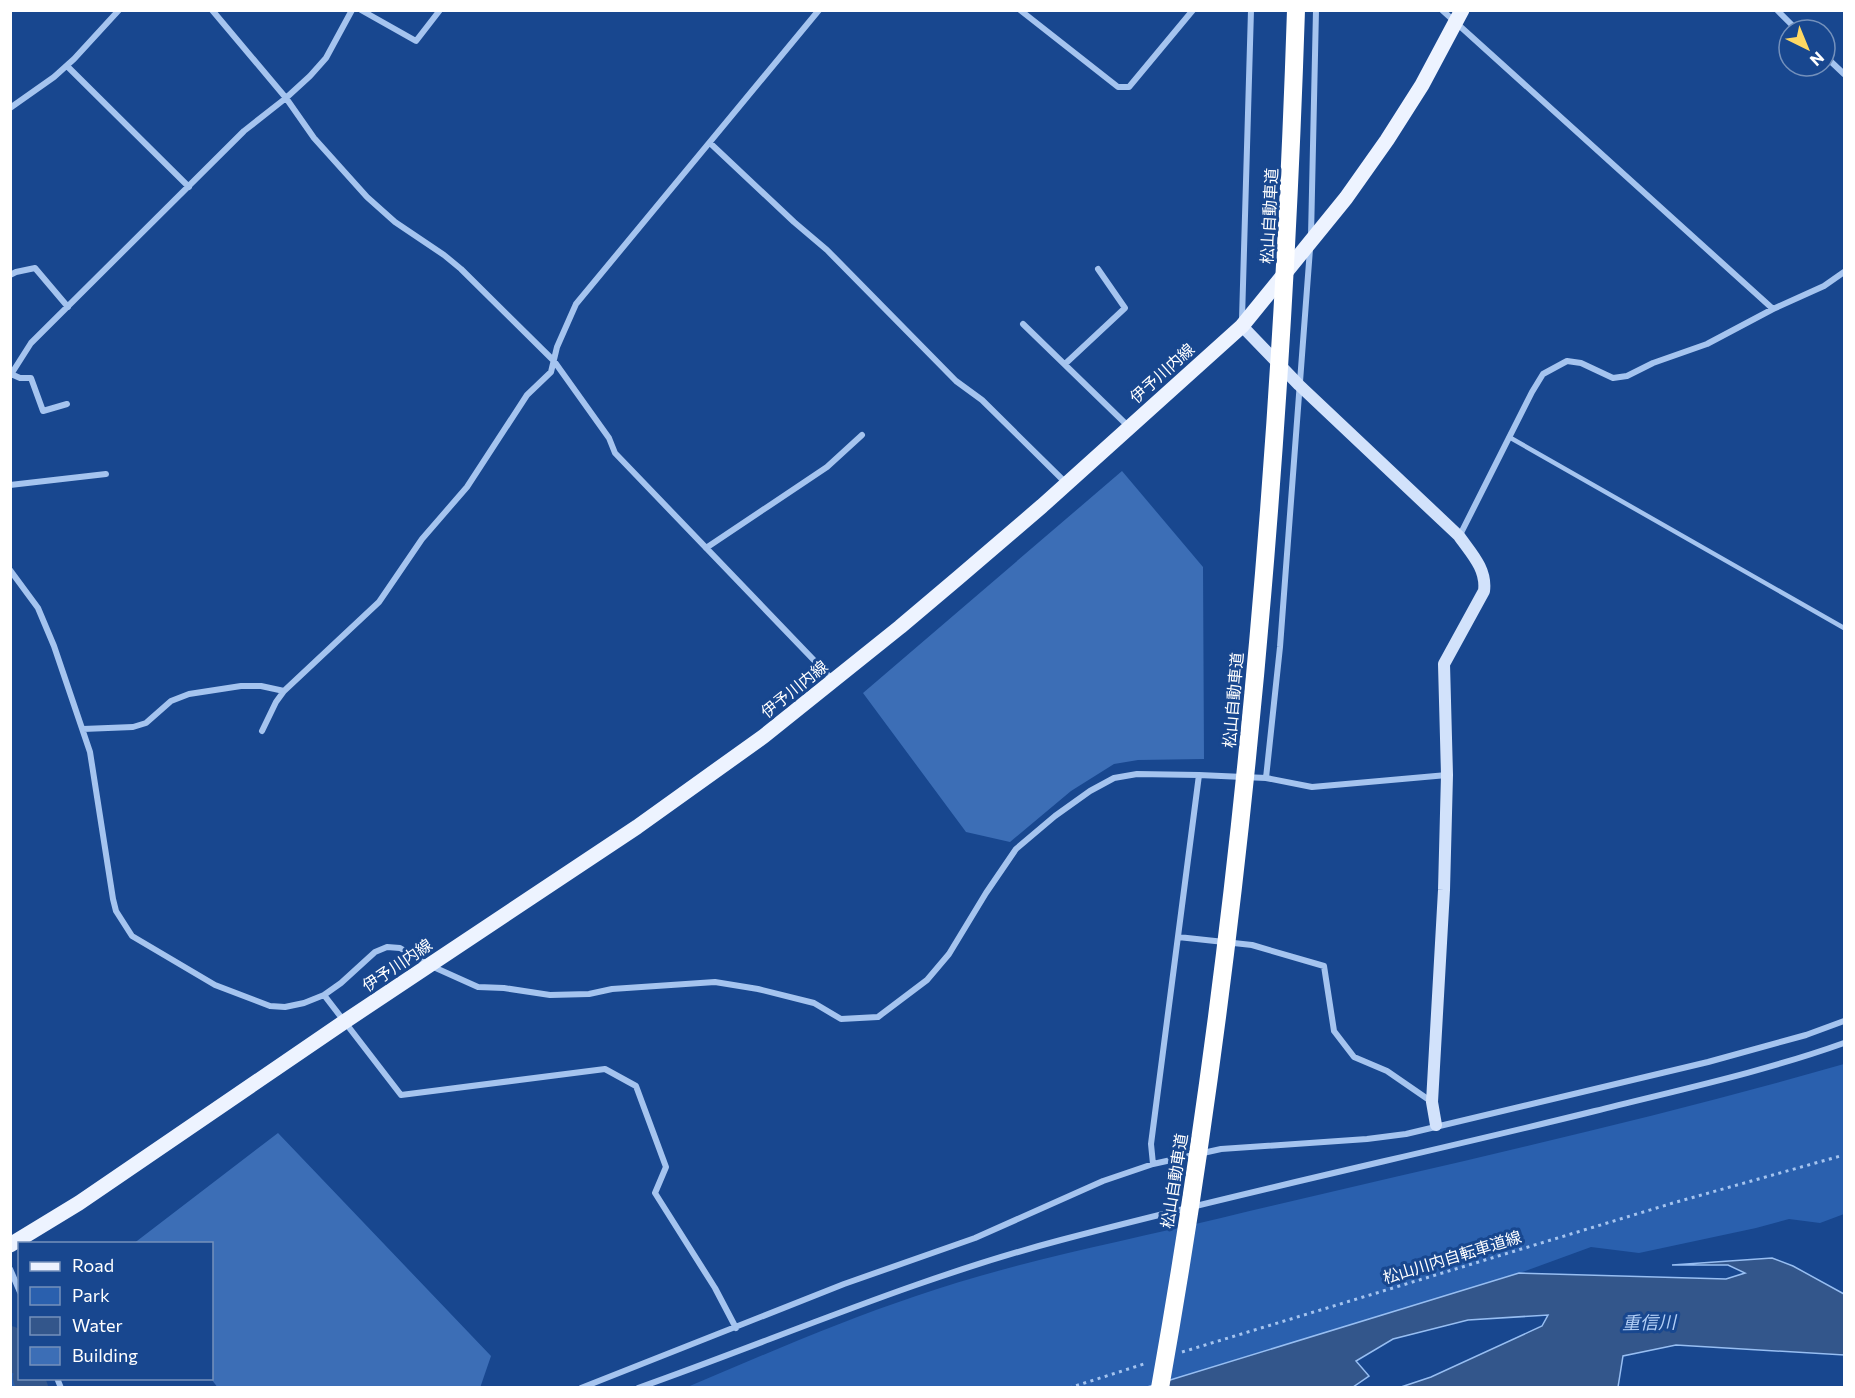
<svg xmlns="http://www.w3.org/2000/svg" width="1855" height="1398" font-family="Commissioner,'Noto Sans JP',sans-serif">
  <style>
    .green { fill: #2a60ae }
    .water { fill: #33568b; stroke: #97bef2; stroke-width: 1.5 }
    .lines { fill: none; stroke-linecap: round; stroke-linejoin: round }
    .river { stroke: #33568b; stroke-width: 30 }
    .building { fill: #3c6eb6 }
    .path { stroke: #a5c4ef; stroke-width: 3; stroke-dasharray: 3 4.5; stroke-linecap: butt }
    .lane { stroke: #a5c4ef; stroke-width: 4.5 }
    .street { stroke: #a5c4ef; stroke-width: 6 }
    .secondary { stroke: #d2e2fb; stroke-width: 12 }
    .primary { stroke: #edf3ff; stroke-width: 15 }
    .highway-bridge { stroke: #fff; stroke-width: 18 }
    .labels { text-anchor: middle; stroke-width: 6; stroke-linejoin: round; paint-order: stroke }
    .street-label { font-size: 16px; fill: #fff; stroke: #18478f }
    .water-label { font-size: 18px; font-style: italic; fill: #b1cef6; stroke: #18478f }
  </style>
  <rect width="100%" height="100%" fill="#18478f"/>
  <path class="green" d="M1844,1064V1214L1820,1223L1789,1219L1756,1228L1639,1253L1591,1247L1506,1278L1149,1387L685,1388C761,1356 838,1322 916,1296C1015,1262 1119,1242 1221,1218C1429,1168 1639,1123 1844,1064Z
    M19,1339L20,1378L40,1379L44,1387H11V1347Z"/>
  <path class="water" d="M1772,1258L1793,1266L1844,1294V1355L1676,1345L1623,1356L1618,1387H1401L1431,1377L1542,1326L1548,1315L1468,1320L1393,1339L1356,1361L1369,1376L1353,1387L1144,1388L1519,1273L1726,1279L1745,1273L1728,1265H1672Z"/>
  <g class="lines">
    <path class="river" d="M10,1341L20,1360
      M28,1378L33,1388"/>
  </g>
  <path class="building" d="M1122,471L1203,567L1204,759L1138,760L1114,764L1071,791L1010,842L966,832L863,693Z
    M278,1133L491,1356L480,1388H218L212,1380V1244H133Z"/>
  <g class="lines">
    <path class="path" d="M1182,1352L1673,1203L1844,1155
      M1069,1388L1147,1363"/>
    <path class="lane" d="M1509,437L1844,628"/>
    <path class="street" d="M212,10L286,98L314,138L367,197L395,222L444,255L461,269L554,361L609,438L615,453L833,680
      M361,10L416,41L440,10
      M1020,10L1118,87H1129L1193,10
      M1442,10L1773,309
      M1777,10L1797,30
      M1825,56L1844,74
      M67,66L189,187
      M10,108L54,77L74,59L119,10
      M710,143L794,222L827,250L956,381L982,400L1066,483
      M1311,236L1316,10
      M10,275L16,272L35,268L68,307
      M1242,319L1251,10
      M1023,324L1129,427
      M1065,364L1125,308L1098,269
      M11,374L20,378H31L43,411L67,404
      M10,376L31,343L244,131L286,98L310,76L326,58L352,10
      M10,485L106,474
      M1460,535L1532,392L1543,374L1567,361L1581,363L1613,378L1627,376L1653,363L1707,344L1773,309L1824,286L1844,272
      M706,548L827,467L862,435
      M10,570L38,608L54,646L90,752L113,899L116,911L132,936L215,985L270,1006L285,1007L304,1003L324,995L401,1095L605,1069L636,1086L666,1167L655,1193L715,1288L736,1328
      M83,729L133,727L146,723L171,701L189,694L241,686H261L284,691L379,602L422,539L467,487L527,395L551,372L557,347L576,304L819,10
      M262,731L276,702L284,691
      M1266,778L1280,647L1310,249
      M1178,937L1252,945L1324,966L1334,1031L1354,1057L1387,1071L1432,1102
      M324,995L341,983L375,952L387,947L400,948L429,965L478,987L504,988L550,995L589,994L612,989L715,982L758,989L814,1003L841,1019L878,1017L927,980L949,954L986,893L1016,849L1055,816L1090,791L1114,778L1137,774L1199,775
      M1153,1164L1151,1144L1199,775L1266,778L1312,787L1447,775
      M10,1269L20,1292
      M57,1378L61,1388
      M581,1388L844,1284L975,1238L1103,1181L1153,1164L1221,1149L1367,1139L1406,1134L1708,1062L1806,1035L1844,1021
      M638,1388C779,1338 916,1278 1061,1240C1238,1193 1417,1155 1595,1111C1678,1090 1763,1072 1844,1043"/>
    <path class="secondary" d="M1242,326L1299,385L1459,536C1471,553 1487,569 1484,591L1444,664L1447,775L1444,890L1432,1102L1436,1125"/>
    <path class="primary" d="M10,1245L79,1203L344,1022L637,827L764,736L900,627L958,578L1042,506L1242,326L1346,198L1387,140L1422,85L1462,10"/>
    <path class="highway-bridge" d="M1160,1388C1241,933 1281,472 1296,10"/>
  </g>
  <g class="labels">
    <g class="street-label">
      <text transform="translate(1269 216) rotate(-87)" y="6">松山自動車道</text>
      <text transform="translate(1162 373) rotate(-42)" y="6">伊予川内線</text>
      <text transform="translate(794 689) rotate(-39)" y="6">伊予川内線</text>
      <text transform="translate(1233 700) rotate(-85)" y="6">松山自動車道</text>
      <text transform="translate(397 965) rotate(-34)" y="6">伊予川内線</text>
      <text transform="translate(1174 1181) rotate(-81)" y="6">松山自動車道</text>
      <text transform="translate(1452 1257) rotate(-17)" y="6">松山川内自転車道線</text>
    </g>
    <g class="water-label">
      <text transform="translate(1649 1323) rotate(-1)" y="6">重信川</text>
    </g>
  </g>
  <rect width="1855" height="1398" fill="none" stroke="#ffffff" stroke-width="24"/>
  <rect x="18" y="1242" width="195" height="138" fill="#18478f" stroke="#7491bc" stroke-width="1.5"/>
  <rect x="30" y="1262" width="30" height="9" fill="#edf3ff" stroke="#7491bc" stroke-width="1.5"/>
  <text x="72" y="1272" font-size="18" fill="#ffffff">Road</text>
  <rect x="30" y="1287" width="30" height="18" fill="#2a60ae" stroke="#7491bc" stroke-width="1.5"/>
  <text x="72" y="1302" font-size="18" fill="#ffffff">Park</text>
  <rect x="30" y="1317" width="30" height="18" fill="#33568b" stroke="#7491bc" stroke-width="1.5"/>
  <text x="72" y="1332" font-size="18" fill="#ffffff">Water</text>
  <rect x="30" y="1347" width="30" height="18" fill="#3c6eb6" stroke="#7491bc" stroke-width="1.5"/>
  <text x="72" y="1362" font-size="18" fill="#ffffff">Building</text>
  <g transform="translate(1807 48) rotate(137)"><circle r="28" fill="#18478f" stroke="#7491bc" stroke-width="1.5"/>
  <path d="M0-4.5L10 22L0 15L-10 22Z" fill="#ffd863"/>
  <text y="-9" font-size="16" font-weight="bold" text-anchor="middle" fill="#ffffff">N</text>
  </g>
</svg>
